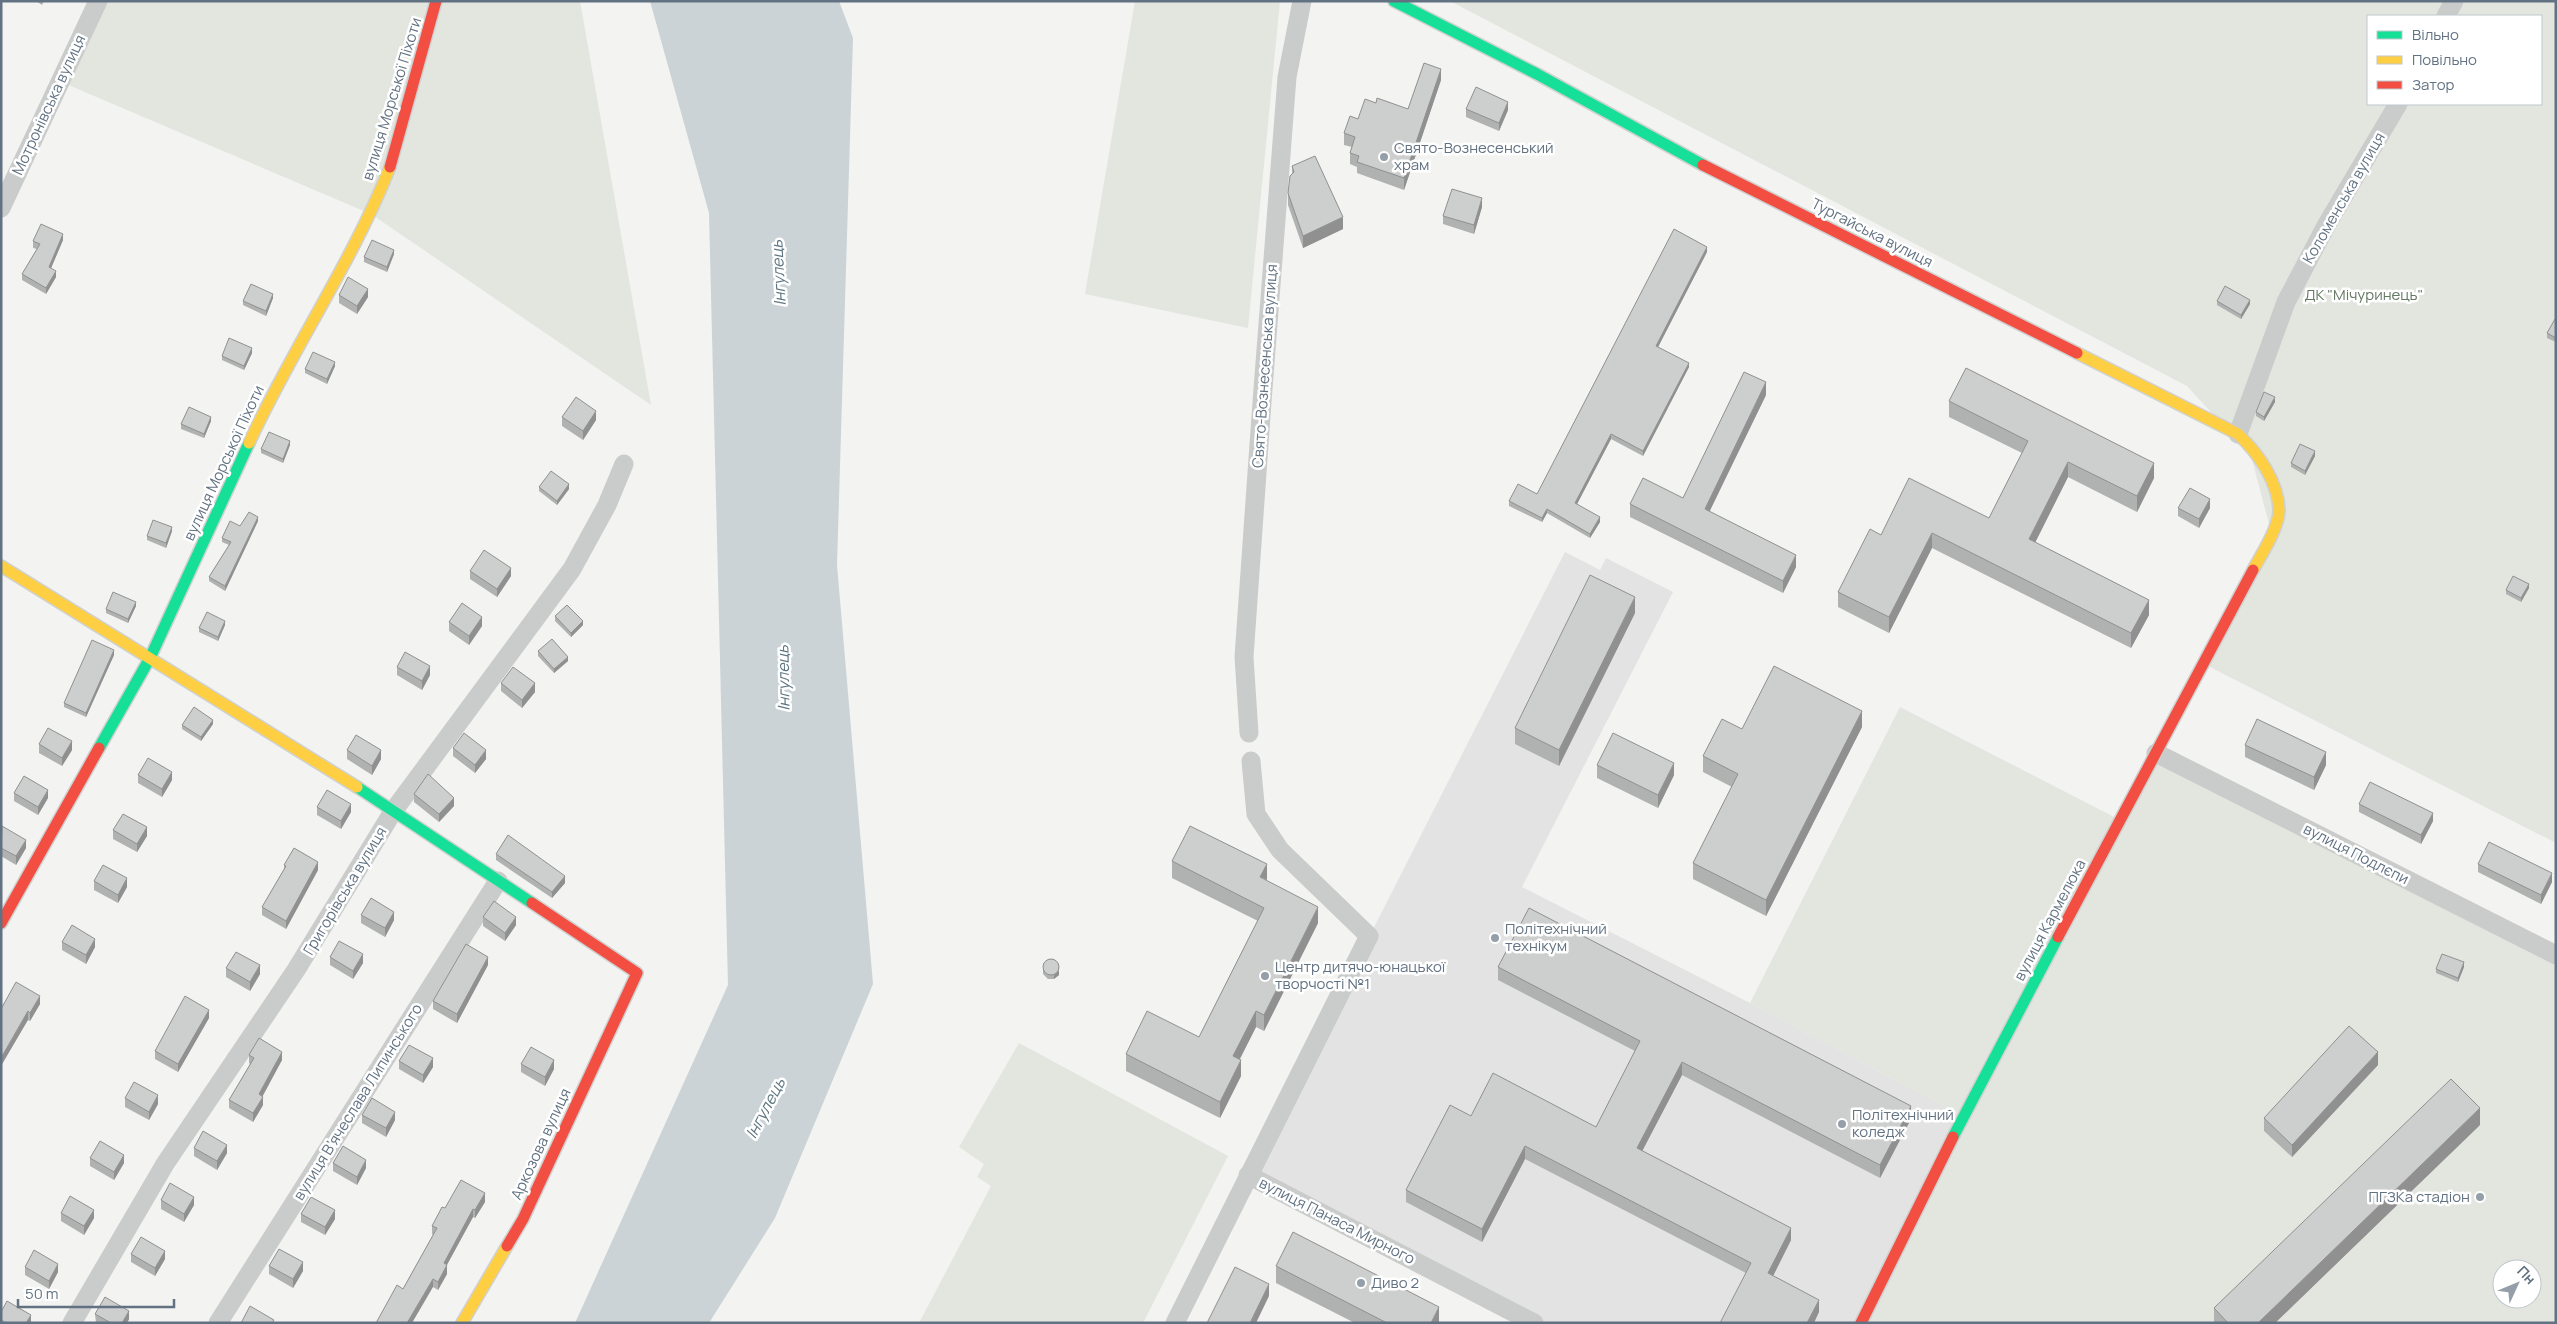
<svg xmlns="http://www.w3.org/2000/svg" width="2557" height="1324" font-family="Manrope,sans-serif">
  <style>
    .built { fill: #e2e3e2 }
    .green { fill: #e2e6df; fill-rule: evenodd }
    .water { fill: #cbd3d6 }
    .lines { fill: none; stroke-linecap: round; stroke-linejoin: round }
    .fast-casing { stroke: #cfd1d1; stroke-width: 14 }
    .slow-casing { stroke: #cfd1d1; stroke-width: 14 }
    .jam-casing { stroke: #cfd1d1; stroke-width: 14 }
    .street { stroke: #cacccc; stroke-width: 19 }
    .fast { stroke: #16e098; stroke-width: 11 }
    .slow { stroke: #ffcf43; stroke-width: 11 }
    .jam { stroke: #f24e42; stroke-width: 11 }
    .wall { fill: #b0b1b1 }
    .shaded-wall { fill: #909090 }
    .building { fill: #cdcece; stroke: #909090 }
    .poi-dot { fill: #959fa9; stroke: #fff; stroke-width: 2 }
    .labels { text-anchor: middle; stroke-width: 5; stroke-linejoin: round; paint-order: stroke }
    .street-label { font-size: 15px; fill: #627282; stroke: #fff }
    .poi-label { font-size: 15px; fill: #627282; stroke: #fff; text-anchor: start }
    .park-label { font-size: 15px; fill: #647961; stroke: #fff }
    .water-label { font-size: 16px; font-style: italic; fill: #5d7580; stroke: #fff }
  </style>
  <rect width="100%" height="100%" fill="#f3f3f1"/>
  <path class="built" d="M1565,552L1600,570L1606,558L1673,592L1522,887L1750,1003L1963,1116L1861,1323H1534L1248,1175Z"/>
  <path class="green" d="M95,1H580L651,405L371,214L59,81Z
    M1135,1H1280L1248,328L1085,294Z
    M1450,1H2556V843L2204,664L2272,535L2251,456L2187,386ZM2368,16H2541V104H2368Z
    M1900,707L2120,820L2156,753L2556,955V1323H1861L1963,1116L1750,1003ZM2502,1269H2532V1299H2502Z
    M1019,1043L1228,1156L1143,1323H919L991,1186L977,1177L984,1164L959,1147Z"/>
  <path class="water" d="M650,1H839L853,38L837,565L873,984L775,1218L709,1323H575L728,985L709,213Z"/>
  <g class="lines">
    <defs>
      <path id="fast" d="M1394,1L1537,74L1703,165
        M99,748L150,658L249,443
        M357,787L532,903
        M1953,1137L2058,937"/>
      <path id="slow" d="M2077,353L2238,434C2258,453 2278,481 2279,510C2279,528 2261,555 2253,570
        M249,443C292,349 352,263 390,167
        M1,566L357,787
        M462,1323L507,1246"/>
      <path id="jam" d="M1703,165L2077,353
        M390,167L436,1
        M1,923L99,748
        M2058,937L2253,570
        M507,1246L523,1219L637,973L532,903
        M1861,1323L1953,1137"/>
    </defs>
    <use href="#fast" class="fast-casing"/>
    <use href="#slow" class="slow-casing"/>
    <use href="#jam" class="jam-casing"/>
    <path class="street" d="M2446,16L2454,1
      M1,208L98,1
      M2238,434L2286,302L2327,224L2398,104
      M1249,733L1244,657L1262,402L1287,77L1302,1
      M2156,753L2556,955
      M1248,1175L1534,1323
      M72,1323L165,1164L296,970L394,810L572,569L607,505L624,464
      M218,1323L498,881
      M1175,1323L1369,936L1280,850L1256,814L1251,761"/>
    <use href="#fast" class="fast"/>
    <use href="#slow" class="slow"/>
    <use href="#jam" class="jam"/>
  </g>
  <path class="wall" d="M36,1H44L42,5Z
    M1441,80L1404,190L1357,173V167L1350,164V153L1352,147L1344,145V133L1358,119L1376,103L1408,109Z
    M1466,109L1508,110L1499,131L1466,117Z
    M1292,166L1343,229L1303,248L1288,205V193L1292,174Z
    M1482,207L1474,234L1443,224V216Z
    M63,240L51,268L56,277L46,294L22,280V274L37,249L33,248V241Z
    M1707,252L1658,347L1689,367L1643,456L1611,439L1577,504L1600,522L1590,538L1547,513L1542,522L1509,506V501L1537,494Z
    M394,254L387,272L364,262V257Z
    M339,295L368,297L357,314L339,303Z
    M273,298L266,316L243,305V301Z
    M2217,301L2250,304L2241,319L2217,305Z
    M2556,320V342L2547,338V333Z
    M252,353L244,370L222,360V356Z
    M335,366L327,384L305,373V369Z
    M1766,395L1709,511L1796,567L1783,593L1630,517V504L1683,498Z
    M1949,401L2154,478L2137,512L2068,477L2035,542L2149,615L2131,648L1932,548L1889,633L1838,607V592L1881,535L1989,518L2022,453L1949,417Z
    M2275,402L2264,421L2256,416V412Z
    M562,417L596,420L583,440L562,426Z
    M211,421L204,438L181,429V424Z
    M290,445L283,463L261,453V449Z
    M2315,456L2305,475L2291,467V463Z
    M539,487L569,489L557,505L539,491Z
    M2178,508H2210L2199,528L2178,516Z
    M258,521L225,591L209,581V577L229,545L222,542V538L240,526Z
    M172,531L166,548L147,540V536Z
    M470,571L511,576L497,597L470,579Z
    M2529,588L2521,602L2506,594V590Z
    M136,606L128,623L106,613V609Z
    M1635,613L1559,766L1515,744V728Z
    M555,616L583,625L571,637L555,621Z
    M449,622L482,626L469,645L449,631Z
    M225,625L218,641L199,632V628Z
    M538,651L568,661L554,673L538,656Z
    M114,655L86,717L64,707V703Z
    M397,667L430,675L422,690L397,675Z
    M501,683L535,692L522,708L501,691Z
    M213,724L201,741L182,729V725Z
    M1862,727L1766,916L1693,879V863L1732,787L1703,772V756L1742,729Z
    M39,744L72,750L62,766L39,753Z
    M2245,745L2326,765L2314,790L2245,757Z
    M453,748L486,759L475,773L453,756Z
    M347,750L381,759L372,775L347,759Z
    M1597,765L1674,775L1658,808L1597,778Z
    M138,775L172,780L162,797L138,783Z
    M14,793L48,798L38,815L14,801Z
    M414,794L454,806L439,822L414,802Z
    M2359,804L2433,821L2421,844L2359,812Z
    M317,807L351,812L341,829L317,815Z
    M1,827L26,848L16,865L1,856Z
    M113,830L147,836L137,852L113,839Z
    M496,854L565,883L552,898L496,860Z
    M1172,861L1267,881L1318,923L1264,1031L1256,1027L1240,1059L1241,1076L1220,1118L1126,1071V1054L1199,1037L1258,921L1172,878Z
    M2478,864L2552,882L2541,904L2478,872Z
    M284,865L318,870L286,929L262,915V907L284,869Z
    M94,881L127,887L118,903L94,890Z
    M361,915L394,920L385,937L361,923Z
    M483,917L516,925L505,941L483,926Z
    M62,942L95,947L86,964L62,950Z
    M330,957L363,963L353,979L330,965Z
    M1043,963L1059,964V975L1054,979H1048L1043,974Z
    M488,965L457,1023L433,1009V1001Z
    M1498,967L1911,1119L1880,1178L1682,1075L1642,1151L1791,1240L1773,1276L1819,1312L1746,1273L1525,1159L1482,1242L1406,1202V1190L1471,1116L1596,1127L1635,1051L1498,980Z
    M2464,967L2458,982L2436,973V969Z
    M226,968L260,974L250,991L226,977Z
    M40,1004L30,1021L1,1009Z
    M209,1018L178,1072L155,1059V1051Z
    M249,1055L282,1060L262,1096L263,1105L253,1122L229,1108V1100L250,1064L249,1063Z
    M399,1061L433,1067L423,1083L399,1069Z
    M521,1064L554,1069L545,1086L521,1072Z
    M2378,1065L2292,1157L2264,1131V1118Z
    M125,1098L158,1104L149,1120L125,1107Z
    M362,1115L395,1120L386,1137L362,1123Z
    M2480,1125L2275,1323H2214V1308Z
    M194,1148L227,1153L217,1170L194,1156Z
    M90,1158L124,1163L114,1180L90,1166Z
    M333,1163L366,1168L357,1185L333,1171Z
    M161,1200L194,1205L184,1222L161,1209Z
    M485,1202L475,1218L473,1217L447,1265V1274L438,1290L433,1287L403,1289L433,1235L432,1234V1226L445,1208Z
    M61,1213L94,1218L84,1235L61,1221Z
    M301,1214L335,1219L325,1235L301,1222Z
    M131,1254L165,1259L155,1276L131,1262Z
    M269,1266L303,1271L293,1288L269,1274Z
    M1276,1266L1439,1323H1355L1276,1283Z
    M25,1267L58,1272L49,1289L25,1275Z
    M95,1314L129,1319L127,1323H96Z"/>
  <path class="shaded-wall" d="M1441,69V80L1404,190V178Z
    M1508,102V110L1499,131V123Z
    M1482,198V207L1474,234V225Z
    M1343,217V229L1303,248V236Z
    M63,234V240L49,273V267Z
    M1707,247V252L1656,351V346Z
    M394,250V254L387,272V267Z
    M56,271V277L46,294V288Z
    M368,289V297L357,314V306Z
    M273,294V298L266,316V311Z
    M2250,300V304L2241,319V315Z
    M252,348V353L244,370V366Z
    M335,362V366L327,384V379Z
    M1689,363V367L1643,456V451Z
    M1766,382V395L1705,521V509Z
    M2275,397V402L2264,421V417Z
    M596,411V420L583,440V431Z
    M211,417V421L204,438V434Z
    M1611,434V439L1575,508V503Z
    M290,441V445L283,463V459Z
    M2315,451V456L2305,475V471Z
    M2068,462V477L2029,555V539Z
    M2154,463V478L2137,512V496Z
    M569,484V489L557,505V501Z
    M2210,499V508L2199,528V519Z
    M1547,509V513L1542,522V518Z
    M258,517V521L225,591V586Z
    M1600,517V522L1590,538V534Z
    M172,527V531L166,548V543Z
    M1932,533V548L1889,633V617Z
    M1796,555V567L1783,593V581Z
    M511,568V576L497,597V589Z
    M2529,584V588L2521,602V598Z
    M1635,597V613L1559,766V750Z
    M2149,600V615L2131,648V633Z
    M136,602V606L128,623V619Z
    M482,617V626L469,645V636Z
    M225,621V625L218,641V637Z
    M583,621V625L571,637V633Z
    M114,650V655L86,717V713Z
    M568,657V661L554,673V669Z
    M430,666V675L422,690V681Z
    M535,683V692L522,708V700Z
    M1862,711V727L1766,916V900Z
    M213,720V724L201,741V737Z
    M72,741V750L62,766V758Z
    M381,750V759L372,775V766Z
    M486,750V759L475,773V765Z
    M2326,752V765L2314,790V777Z
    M1674,763V775L1658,808V795Z
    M172,772V780L162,797V789Z
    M48,790V798L38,815V807Z
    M454,798V806L439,822V814Z
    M351,804V812L341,829V821Z
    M2433,813V821L2421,844V835Z
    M147,827V836L137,852V844Z
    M26,840V848L16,865V856Z
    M318,862V870L286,929V921Z
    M1267,864V880L1260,877Z
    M2552,873V882L2541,904V895Z
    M565,876V883L552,898V892Z
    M127,878V887L118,903V895Z
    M1318,907V923L1264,1031V1015Z
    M394,912V920L385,937V928Z
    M516,917V925L505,941V933Z
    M95,939V947L86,964V955Z
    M363,954V963L353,979V971Z
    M488,957V965L457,1023V1014Z
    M2464,962V967L2458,982V978Z
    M260,965V974L250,991V982Z
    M1059,971V975L1054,979V975Z
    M40,996V1004L30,1021V1013Z
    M209,1010V1018L178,1072V1064Z
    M28,1011V1020L1,1066V1058Z
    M1256,1011V1027L1233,1072V1056Z
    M282,1052V1060L259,1103V1094Z
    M2378,1052V1065L2292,1157V1145Z
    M433,1058V1067L423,1083V1075Z
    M554,1060V1069L545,1086V1077Z
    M1241,1060V1076L1220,1118V1102Z
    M1682,1062V1075L1637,1161V1148Z
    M158,1095V1104L149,1120V1112Z
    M263,1097V1105L253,1122V1113Z
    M1911,1106V1119L1880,1178V1165Z
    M2480,1108V1125L2275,1323H2258Z
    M395,1112V1120L386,1137V1128Z
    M227,1145V1153L217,1170V1161Z
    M1525,1146V1159L1482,1242V1229Z
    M124,1155V1163L114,1180V1172Z
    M366,1160V1168L357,1185V1177Z
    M485,1193V1202L475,1218V1210Z
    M194,1197V1205L184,1222V1214Z
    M473,1209V1217L444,1270L447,1265V1274L438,1290V1282L444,1263Z
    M94,1210V1218L84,1235V1226Z
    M335,1210V1219L325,1235V1227Z
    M1791,1228V1240L1768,1286V1273Z
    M165,1251V1259L155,1276V1268Z
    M303,1262V1271L293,1288V1279Z
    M58,1264V1272L49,1289V1281Z
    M433,1279V1287L412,1323H407Z
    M1269,1284V1296L1256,1323H1250Z
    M1819,1300V1312L1814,1323H1807Z
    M1439,1307V1323H1431Z
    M129,1311V1319L127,1323H122Z
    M31,1315V1323H26Z"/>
  <path class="building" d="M1424,63L1441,69L1404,178L1357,162L1359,156L1350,153L1355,137L1344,133L1350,116L1358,119L1365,99L1376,103L1377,98L1408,109Z
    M1476,87L1508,102L1499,123L1466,109Z
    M1315,156L1343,217L1303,236L1288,193L1290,176L1294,172L1292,166Z
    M1452,189L1482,198L1474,225L1443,216Z
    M41,224L63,234L49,267L56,271L46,288L22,274L40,244L33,241Z
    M1674,229L1707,247L1656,346L1689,363L1643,451L1611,434L1575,503L1600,517L1590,534L1547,509L1542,518L1509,501L1518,484L1537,494Z
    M372,240L394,250L387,267L364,257Z
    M348,277L368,289L357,306L339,295Z
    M251,284L273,294L266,311L243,301Z
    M2225,286L2250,300L2241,315L2217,301Z
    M2555,319L2556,320V338L2547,333Z
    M229,338L252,348L244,366L222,356Z
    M313,352L335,362L327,379L305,369Z
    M1966,368L2154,463L2137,496L2068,462L2029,539L2149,600L2131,633L1932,533L1889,617L1838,592L1870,529L1881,535L1909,478L1989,518L2028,441L1949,401Z
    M1744,372L1766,382L1705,509L1796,555L1783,581L1630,504L1643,478L1683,498Z
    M2264,392L2275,397L2264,417L2256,412Z
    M576,397L596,411L583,431L562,417Z
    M189,407L211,417L204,434L181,424Z
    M269,432L290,441L283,459L261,449Z
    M2300,444L2315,451L2305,471L2291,463Z
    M551,471L569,484L557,501L539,487Z
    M2190,488L2210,499L2199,519L2178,508Z
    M249,512L258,517L225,586L209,577L231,542L222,538L230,521L240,526Z
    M153,520L172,527L166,543L147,536Z
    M484,550L511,568L497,589L470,571Z
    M1590,575L1635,597L1559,750L1515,728Z
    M2513,576L2529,584L2521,598L2506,590Z
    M113,592L136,602L128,619L106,609Z
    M462,603L482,617L469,636L449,622Z
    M567,605L583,621L571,633L555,616Z
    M207,612L225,621L218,637L199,628Z
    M552,639L568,657L554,669L538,651Z
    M92,640L114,650L86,713L64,703Z
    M405,652L430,666L422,681L397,667Z
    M1774,666L1862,711L1766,900L1693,863L1738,774L1703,756L1722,719L1742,729Z
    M513,667L535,683L522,700L501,683Z
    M194,707L213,720L201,737L182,725Z
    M2257,719L2326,752L2314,777L2245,745Z
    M48,728L72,741L62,758L39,744Z
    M464,733L486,750L475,765L453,748Z
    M1613,733L1674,763L1658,795L1597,765Z
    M356,735L381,750L372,766L347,750Z
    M148,758L172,772L162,789L138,775Z
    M428,774L454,798L439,814L414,794Z
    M24,776L48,790L38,807L14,793Z
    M2370,782L2433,813L2421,835L2359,804Z
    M327,790L351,804L341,821L317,807Z
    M123,814L147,827L137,844L113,830Z
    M2,826L26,840L16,856L1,848Z
    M1190,826L1267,864L1260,877L1318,907L1264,1015L1256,1011L1233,1056L1241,1060L1220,1102L1126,1054L1147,1011L1199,1037L1264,908L1172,861Z
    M508,835L565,876L552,892L496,854Z
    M2489,842L2552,873L2541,895L2478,864Z
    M294,848L318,862L286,921L262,907L286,866L284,865Z
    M103,865L127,878L118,895L94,881Z
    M371,898L394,912L385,928L361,915Z
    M494,901L516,917L505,933L483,917Z
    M1529,908L1911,1106L1880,1165L1682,1062L1637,1148L1791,1228L1768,1273L1819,1300L1807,1323H1720L1751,1263L1525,1146L1482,1229L1406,1190L1450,1105L1471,1116L1493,1073L1596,1127L1640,1041L1498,967Z
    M72,925L95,939L86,955L62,942Z
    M339,941L363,954L353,971L330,957Z
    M466,944L488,957L457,1014L433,1001Z
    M236,952L260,965L250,982L226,968Z
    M2442,954L2464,962L2458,978L2436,969Z
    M1043 967a8 8 0 1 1 16 0a8 8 0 1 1-16 0Z
    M16,982L40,996L30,1013L28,1011L1,1058V1009Z
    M185,996L209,1010L178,1064L155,1051Z
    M2349,1026L2378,1052L2292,1145L2264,1118Z
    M259,1038L282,1052L259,1094L263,1097L253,1113L229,1100L254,1058L249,1055Z
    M409,1045L433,1058L423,1075L399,1061Z
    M531,1047L554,1060L545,1077L521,1064Z
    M2451,1079L2480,1108L2258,1323H2228L2214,1308Z
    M134,1082L158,1095L149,1112L125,1098Z
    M372,1098L395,1112L386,1128L362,1115Z
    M203,1131L227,1145L217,1161L194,1148Z
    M100,1141L124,1155L114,1172L90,1158Z
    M343,1146L366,1160L357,1177L333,1163Z
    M461,1180L485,1193L475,1210L473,1209L444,1263L447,1265L438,1282L433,1279L407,1323H376L397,1285L403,1289L437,1228L432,1226L442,1207L445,1208Z
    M170,1183L194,1197L184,1214L161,1200Z
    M70,1196L94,1210L84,1226L61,1213Z
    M311,1197L335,1210L325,1227L301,1214Z
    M1293,1232L1439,1307L1431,1323H1387L1276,1266Z
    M141,1237L165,1251L155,1268L131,1254Z
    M279,1249L303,1262L293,1279L269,1266Z
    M34,1250L58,1264L49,1281L25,1267Z
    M1235,1267L1269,1284L1250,1323H1207Z
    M105,1297L129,1311L122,1323H111L95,1314Z
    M7,1301L31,1315L26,1323H7L1,1320V1312Z
    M250,1306L274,1320L272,1323H241Z"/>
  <g class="poi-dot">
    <circle cx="1384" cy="157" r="5"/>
    <circle cx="1495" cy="938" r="5"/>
    <circle cx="1265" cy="976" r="5"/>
    <circle cx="1842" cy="1124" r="5"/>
    <circle cx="2480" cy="1197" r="5"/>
    <circle cx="1361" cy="1283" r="5"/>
  </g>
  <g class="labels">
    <g class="street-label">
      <text transform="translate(392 99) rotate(-73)" y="5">вулиця Морської Піхоти</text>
      <text transform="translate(49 105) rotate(-65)" y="5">Мотронівська вулиця</text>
      <text transform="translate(2344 198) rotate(-60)" y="5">Коломенська вулиця</text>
      <text transform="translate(1872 233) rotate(27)" y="5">Тургайська вулиця</text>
      <text transform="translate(1265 366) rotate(-86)" y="5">Свято-Вознесенська вулиця</text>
      <text transform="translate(224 463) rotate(-65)" y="5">вулиця Морської Піхоти</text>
      <text transform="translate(2356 854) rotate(27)" y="5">вулиця Подлєпи</text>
      <text transform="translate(345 891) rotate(-59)" y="5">Григорівська вулиця</text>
      <text transform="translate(2050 920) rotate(-62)" y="5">вулиця Кармелюка</text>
      <text transform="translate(358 1102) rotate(-58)" y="5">вулиця В’ячеслава Липинського</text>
      <text transform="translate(541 1144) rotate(-65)" y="5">Аркозова вулиця</text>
      <text transform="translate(1337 1221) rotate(27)" y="5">вулиця Панаса Мирного</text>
    </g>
    <g class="poi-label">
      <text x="1394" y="153">Свято-Вознесенський<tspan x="1394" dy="17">храм</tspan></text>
      <text x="1505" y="934">Політехнічний<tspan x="1505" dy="17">технікум</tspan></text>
      <text x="1275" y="972">Центр дитячо-юнацької<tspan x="1275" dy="17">творчості №1</tspan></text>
      <text x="1852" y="1120">Політехнічний<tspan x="1852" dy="17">коледж</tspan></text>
      <text x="2470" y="1202" text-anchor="end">ПГЗКа стадіон</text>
      <text x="1371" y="1288">Диво 2</text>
    </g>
    <g class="park-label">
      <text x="2364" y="300">ДК "Мічуринець"</text>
    </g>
    <g class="water-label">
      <text transform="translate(778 273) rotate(-93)" y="6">Інгулець</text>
      <text transform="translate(783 678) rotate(-91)" y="6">Інгулець</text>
      <text transform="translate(765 1108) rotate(-62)" y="6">Інгулець</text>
    </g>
  </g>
  <rect width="2557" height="1324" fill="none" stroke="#627282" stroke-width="5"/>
  <rect x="2367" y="15" width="175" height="90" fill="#ffffff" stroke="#c0c7cd"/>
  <rect x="2377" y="31" width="25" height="8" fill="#16e098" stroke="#c0c7cd"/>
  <text x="2412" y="40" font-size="15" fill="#627282">Вільно</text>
  <rect x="2377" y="56" width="25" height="8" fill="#ffcf43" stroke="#c0c7cd"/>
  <text x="2412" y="65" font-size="15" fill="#627282">Повільно</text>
  <rect x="2377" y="81" width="25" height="8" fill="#f24e42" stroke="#c0c7cd"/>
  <text x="2412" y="90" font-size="15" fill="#627282">Затор</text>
  <g transform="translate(2517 1284) rotate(46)"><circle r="24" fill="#ffffff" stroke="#c0c7cd"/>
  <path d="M0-4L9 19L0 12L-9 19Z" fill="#959fa9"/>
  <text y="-8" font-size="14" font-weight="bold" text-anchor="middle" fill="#627282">Пн</text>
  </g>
  <path d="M18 1299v8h156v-8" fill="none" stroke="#627282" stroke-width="2.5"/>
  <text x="25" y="1299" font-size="15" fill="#627282" stroke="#ffffff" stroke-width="4" paint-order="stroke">50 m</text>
</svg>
